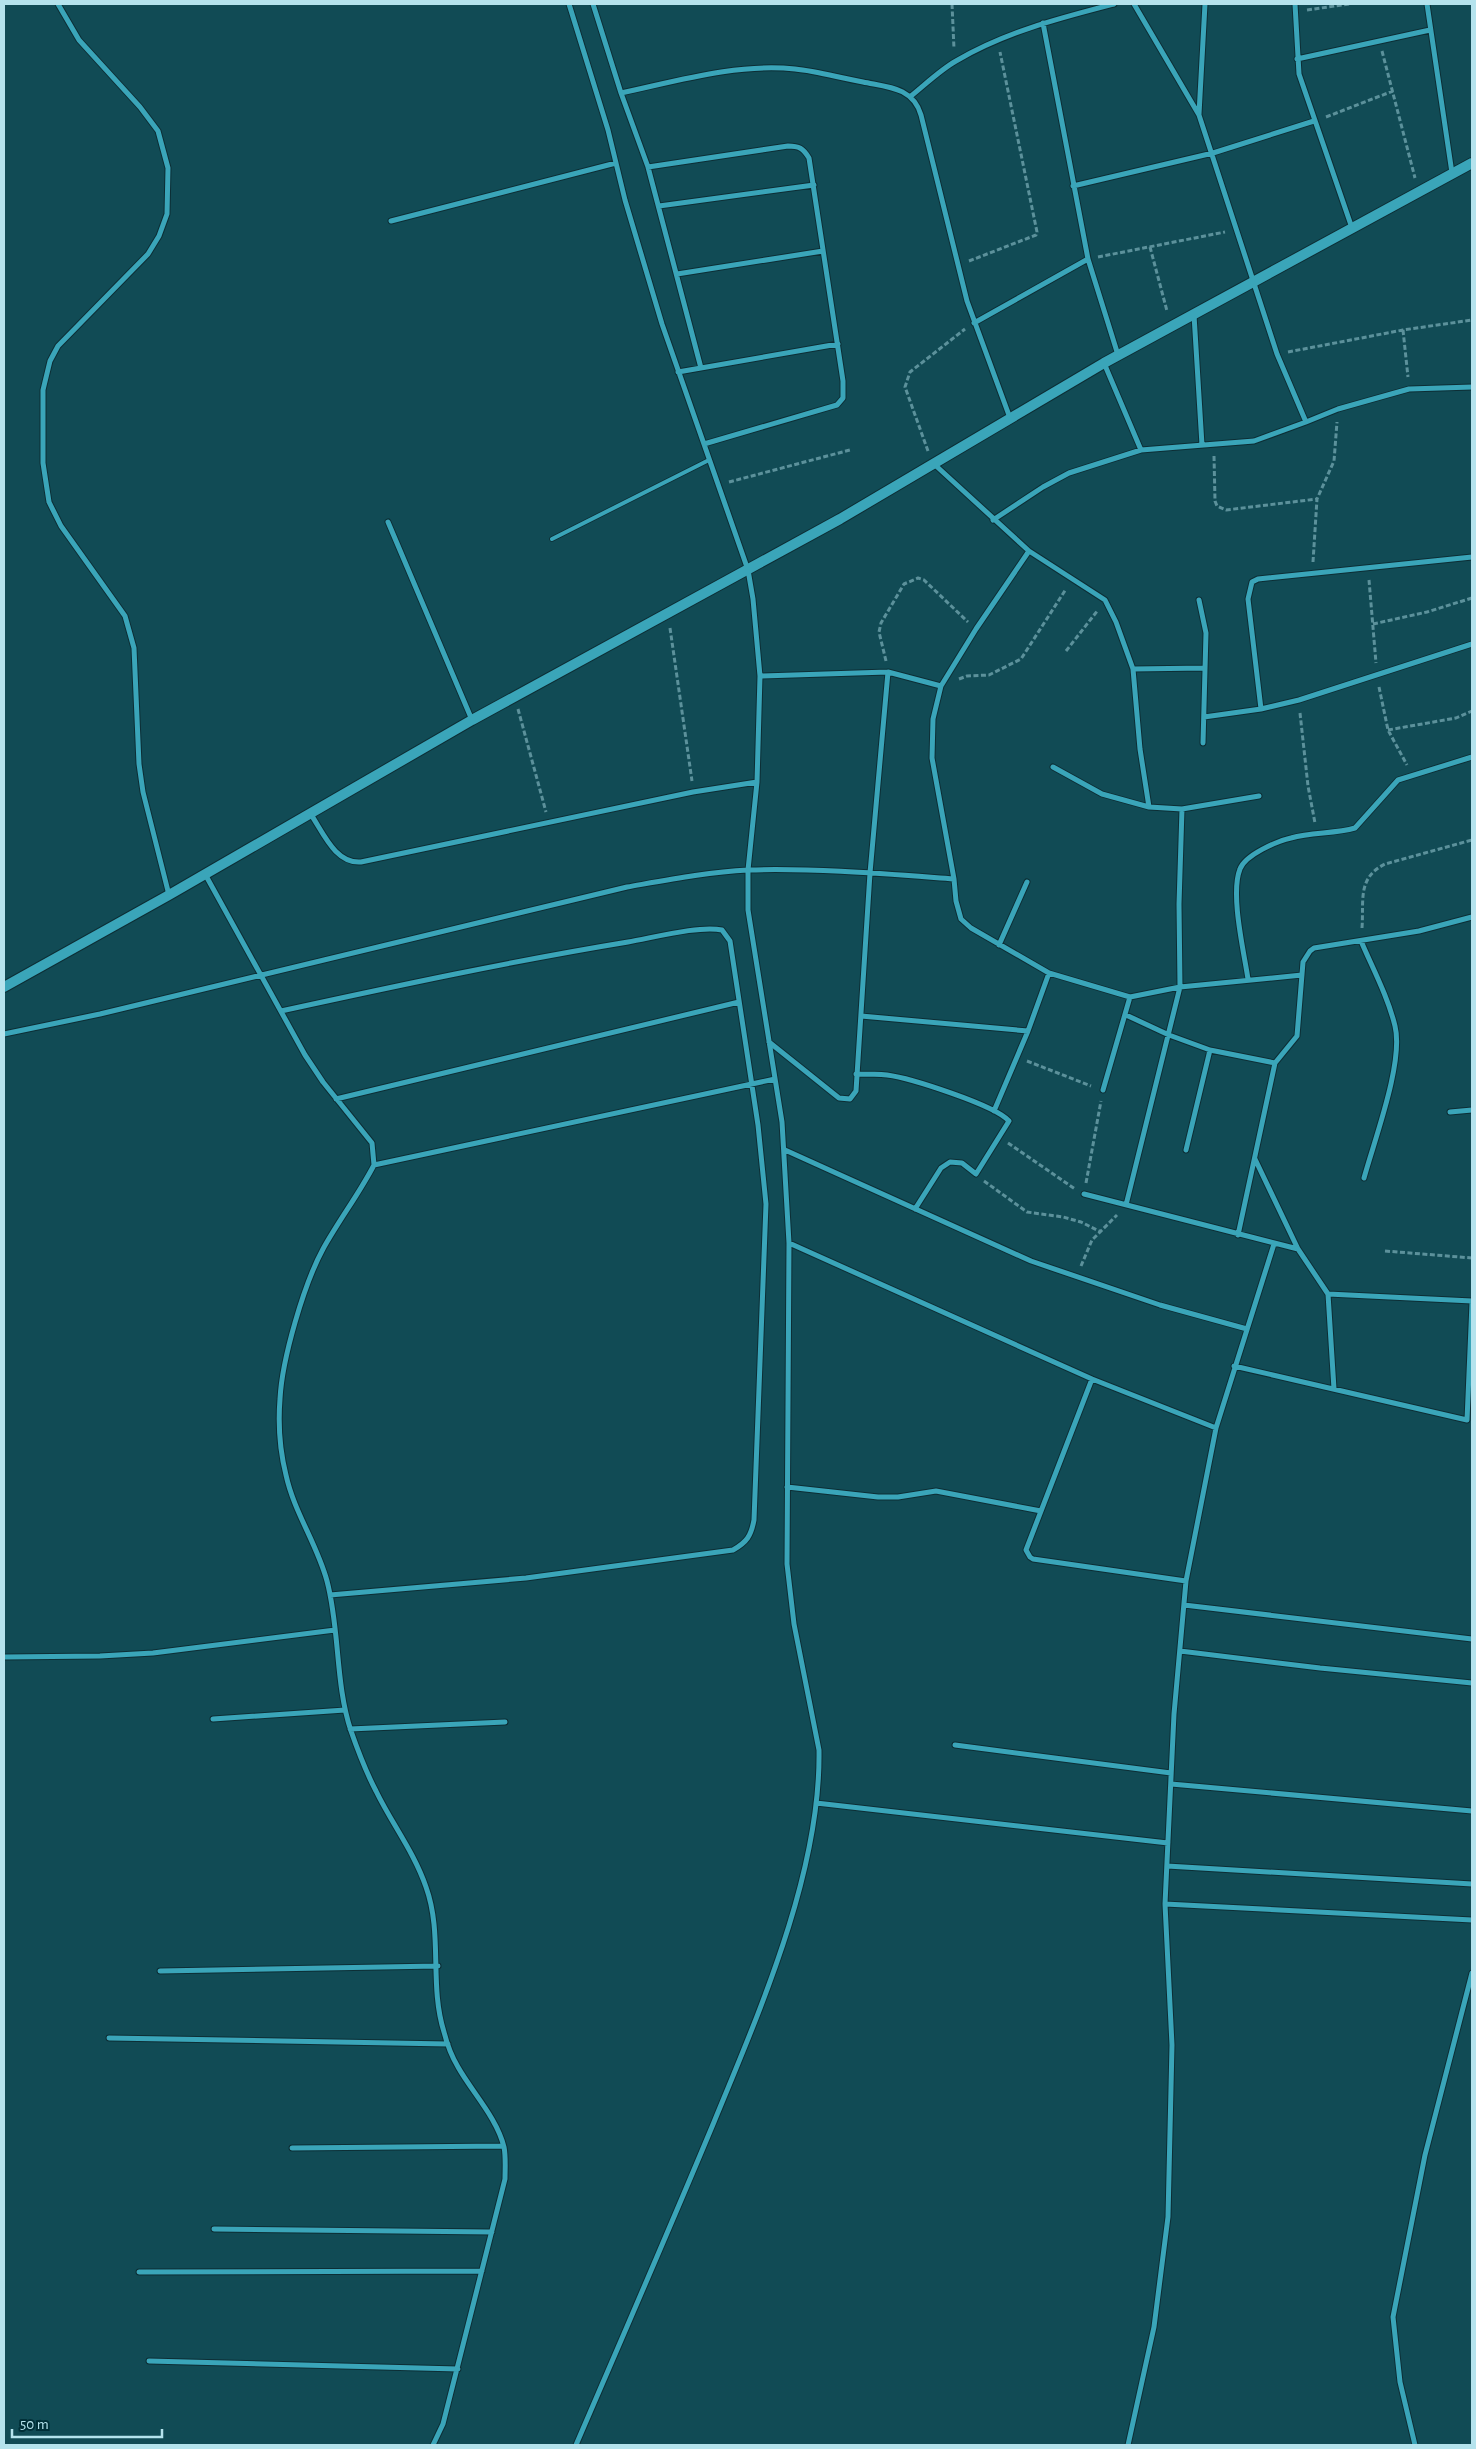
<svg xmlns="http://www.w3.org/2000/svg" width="1476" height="2449" font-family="'Alegreya Sans',sans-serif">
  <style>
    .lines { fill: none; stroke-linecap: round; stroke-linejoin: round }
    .lane-casing { stroke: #0d2e35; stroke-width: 5.5 }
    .street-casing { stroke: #0d2e35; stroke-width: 7 }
    .secondary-casing { stroke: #0d2e35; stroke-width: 12 }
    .path { stroke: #5c919b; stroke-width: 3; stroke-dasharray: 5 2.5; stroke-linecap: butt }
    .lane { stroke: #3aa5b9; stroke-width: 4 }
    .street { stroke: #3aa5b9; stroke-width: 5 }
    .secondary { stroke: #3aa5b9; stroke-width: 10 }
  </style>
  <rect width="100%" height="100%" fill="#114b55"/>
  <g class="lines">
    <defs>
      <path id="lane" d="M552,539L709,460"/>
      <path id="street" d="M58,4L79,40L140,107L158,131L168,168L167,214L159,236L148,254L58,346L50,361L43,390V463L49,502L61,526L125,616L134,648L139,764L143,792L169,895
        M569,4L608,130L625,200L662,324L748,570L753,599L760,676L757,782L748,870V910L782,1122L789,1243L787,1564L794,1624L819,1750C821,1872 760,2010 714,2122C669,2230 622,2338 576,2445
        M593,4L621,93L648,167L701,368
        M1134,4L1199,115L1277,354L1306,422L1338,409L1409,389L1472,387
        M1295,4L1299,74L1352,228
        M1427,4L1452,173
        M1043,23L1088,259L1118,355
        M1297,59L1430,30
        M621,93C677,81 737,63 795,69C817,71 840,78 863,82C887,87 913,87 921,115L967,301L1010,418
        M911,96C926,84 940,70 956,61C1005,32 1060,18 1114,4
        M1199,114L1205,4
        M648,167L788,146C799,146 803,148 809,158L843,381V398L837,405L704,444
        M1073,186L1213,153L1314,121
        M659,206L814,185
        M391,221L616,163
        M677,274L823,251
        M1194,315L1202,445
        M974,323L1088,259
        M1104,363L1141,450
        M678,372L838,344
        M934,464L1029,551L1105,600L1116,622L1133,669L1140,749L1149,807L1182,809L1259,796
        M993,520L1043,487L1069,473L1141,450L1254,441L1306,422
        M388,522L472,720
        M1029,551L976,629L941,686L933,719L932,758L954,879L956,901L961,919L971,928L1049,973L1130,997L1180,987L1302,975
        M1199,600L1206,633L1203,743
        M1133,669L1205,668
        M760,676L888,672L941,686
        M1261,709L1248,599L1252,582L1258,579L1472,557
        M1204,717L1261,709L1299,700L1472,644
        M1053,767L1102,794L1149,807
        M310,813C323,832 335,864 361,862L693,792L757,782
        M205,874L305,1055L323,1082L372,1143L374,1165C359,1194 339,1220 323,1249C304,1284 282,1359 280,1399C278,1424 280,1451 286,1475C294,1512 317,1544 327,1581C340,1630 335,1683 351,1731C358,1751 366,1772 376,1791C392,1824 414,1852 426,1887C443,1934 429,1985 444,2032C447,2044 452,2057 458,2067C472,2092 497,2118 504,2147C506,2157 505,2169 505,2179L443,2424L433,2445
        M1361,941C1373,969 1388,997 1395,1026C1404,1062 1374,1141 1364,1178
        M999,945L1027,882
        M1248,979C1244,952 1230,894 1240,869C1245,855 1277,841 1291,838C1312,832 1335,834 1355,828L1398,780L1472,757
        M281,1011C396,986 512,961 628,942C652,938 700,925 722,930L730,941L758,1125L766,1204L754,1520C751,1536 747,1542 733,1550L526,1578L330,1595
        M1126,1015L1169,1035L1210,1050L1275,1063
        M861,1016L1028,1031
        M4,1034L100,1014L627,887C667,880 708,872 748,870C816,868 886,874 954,879
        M769,1042L839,1098L850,1099L856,1091L870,873L888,672
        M856,1074C867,1074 877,1074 887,1075C910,1078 995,1105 1009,1121L976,1174L962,1163L950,1162L941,1168L915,1209
        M1103,1090L1130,997
        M336,1099L739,1002
        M994,1111L1028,1031L1049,973
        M1450,1112L1472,1110
        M785,1150L1031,1261L1160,1305L1247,1329
        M1186,1150L1210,1050
        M1255,1159L1298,1249
        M374,1165L775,1079
        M1084,1194L1298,1249L1328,1294L1334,1389
        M1126,1205L1180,987L1179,904L1182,809
        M1238,1235L1275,1063L1297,1036L1303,962L1310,951L1314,948L1419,931L1472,917
        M789,1243L1092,1379L1216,1428
        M1328,1294L1472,1301
        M1234,1366L1467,1420L1472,1303
        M1092,1379L1026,1550L1030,1557L1033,1559L1186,1581
        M787,1487L878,1497H898L936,1491L1041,1511
        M1184,1605L1472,1639
        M1180,1651L1320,1668L1472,1683
        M4,1657L100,1656L153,1653L335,1630
        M213,1719L345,1710
        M350,1729L505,1722
        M955,1745L1171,1773
        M1171,1784L1472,1811
        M816,1803L1168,1843
        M1167,1866L1472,1884
        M1165,1904L1472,1920
        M160,1971L438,1966
        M109,2038L448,2044
        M292,2148L503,2146
        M214,2229L492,2232
        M139,2272L482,2271
        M149,2361L458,2369
        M1128,2445L1154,2327L1168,2217L1172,2045L1165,1904L1174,1714L1186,1581L1216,1428L1274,1244
        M1415,2445L1400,2382L1393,2317L1425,2155L1472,1973"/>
      <path id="secondary" d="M4,987L169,895L472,720L840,519L1104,363L1472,163"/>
    </defs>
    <use href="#lane" class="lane-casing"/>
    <use href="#street" class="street-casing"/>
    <use href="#secondary" class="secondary-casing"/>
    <path class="path" d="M952,4L954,49
      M1307,10L1349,4
      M1382,51L1415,178
      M1326,117L1393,91
      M1150,247L1167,311
      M1098,257L1225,232
      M969,261L1036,235L1037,232L1000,52
      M1403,330L1408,377
      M1288,352L1403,330L1472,320
      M928,451L905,387L910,372L965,329
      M1214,456L1215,501L1217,506L1226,510L1317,499
      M729,482L850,450
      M1313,562L1317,499L1334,461L1337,422
      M1369,580L1376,663
      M1373,624L1427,612L1472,598
      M670,628L692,781
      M1066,651L1098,610
      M886,661L879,632L881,623L904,584L918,578L924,580L968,622
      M959,679L967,676L989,675L1021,659L1066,589
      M1379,687L1388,730L1407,765
      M518,709L546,812
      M1300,713L1308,786L1315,823
      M1388,730L1456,718L1472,711
      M1362,928C1364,900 1357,878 1385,864L1472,840
      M1027,1061L1091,1086
      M1008,1143L1075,1189
      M984,1181L1027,1212L1063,1217L1081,1222L1101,1232
      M1086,1183L1101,1101
      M1385,1251L1472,1258
      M1081,1266L1092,1240L1117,1215"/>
    <use href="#lane" class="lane"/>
    <use href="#street" class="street"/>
    <use href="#secondary" class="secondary"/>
  </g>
  <rect width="1476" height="2449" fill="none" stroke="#b5e3ed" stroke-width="10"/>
  <path d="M12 2429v8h150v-8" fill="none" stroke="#b5e3ed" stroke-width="2.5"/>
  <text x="20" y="2429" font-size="15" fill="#b5e3ed" stroke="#002f38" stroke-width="4" paint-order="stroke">50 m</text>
</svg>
